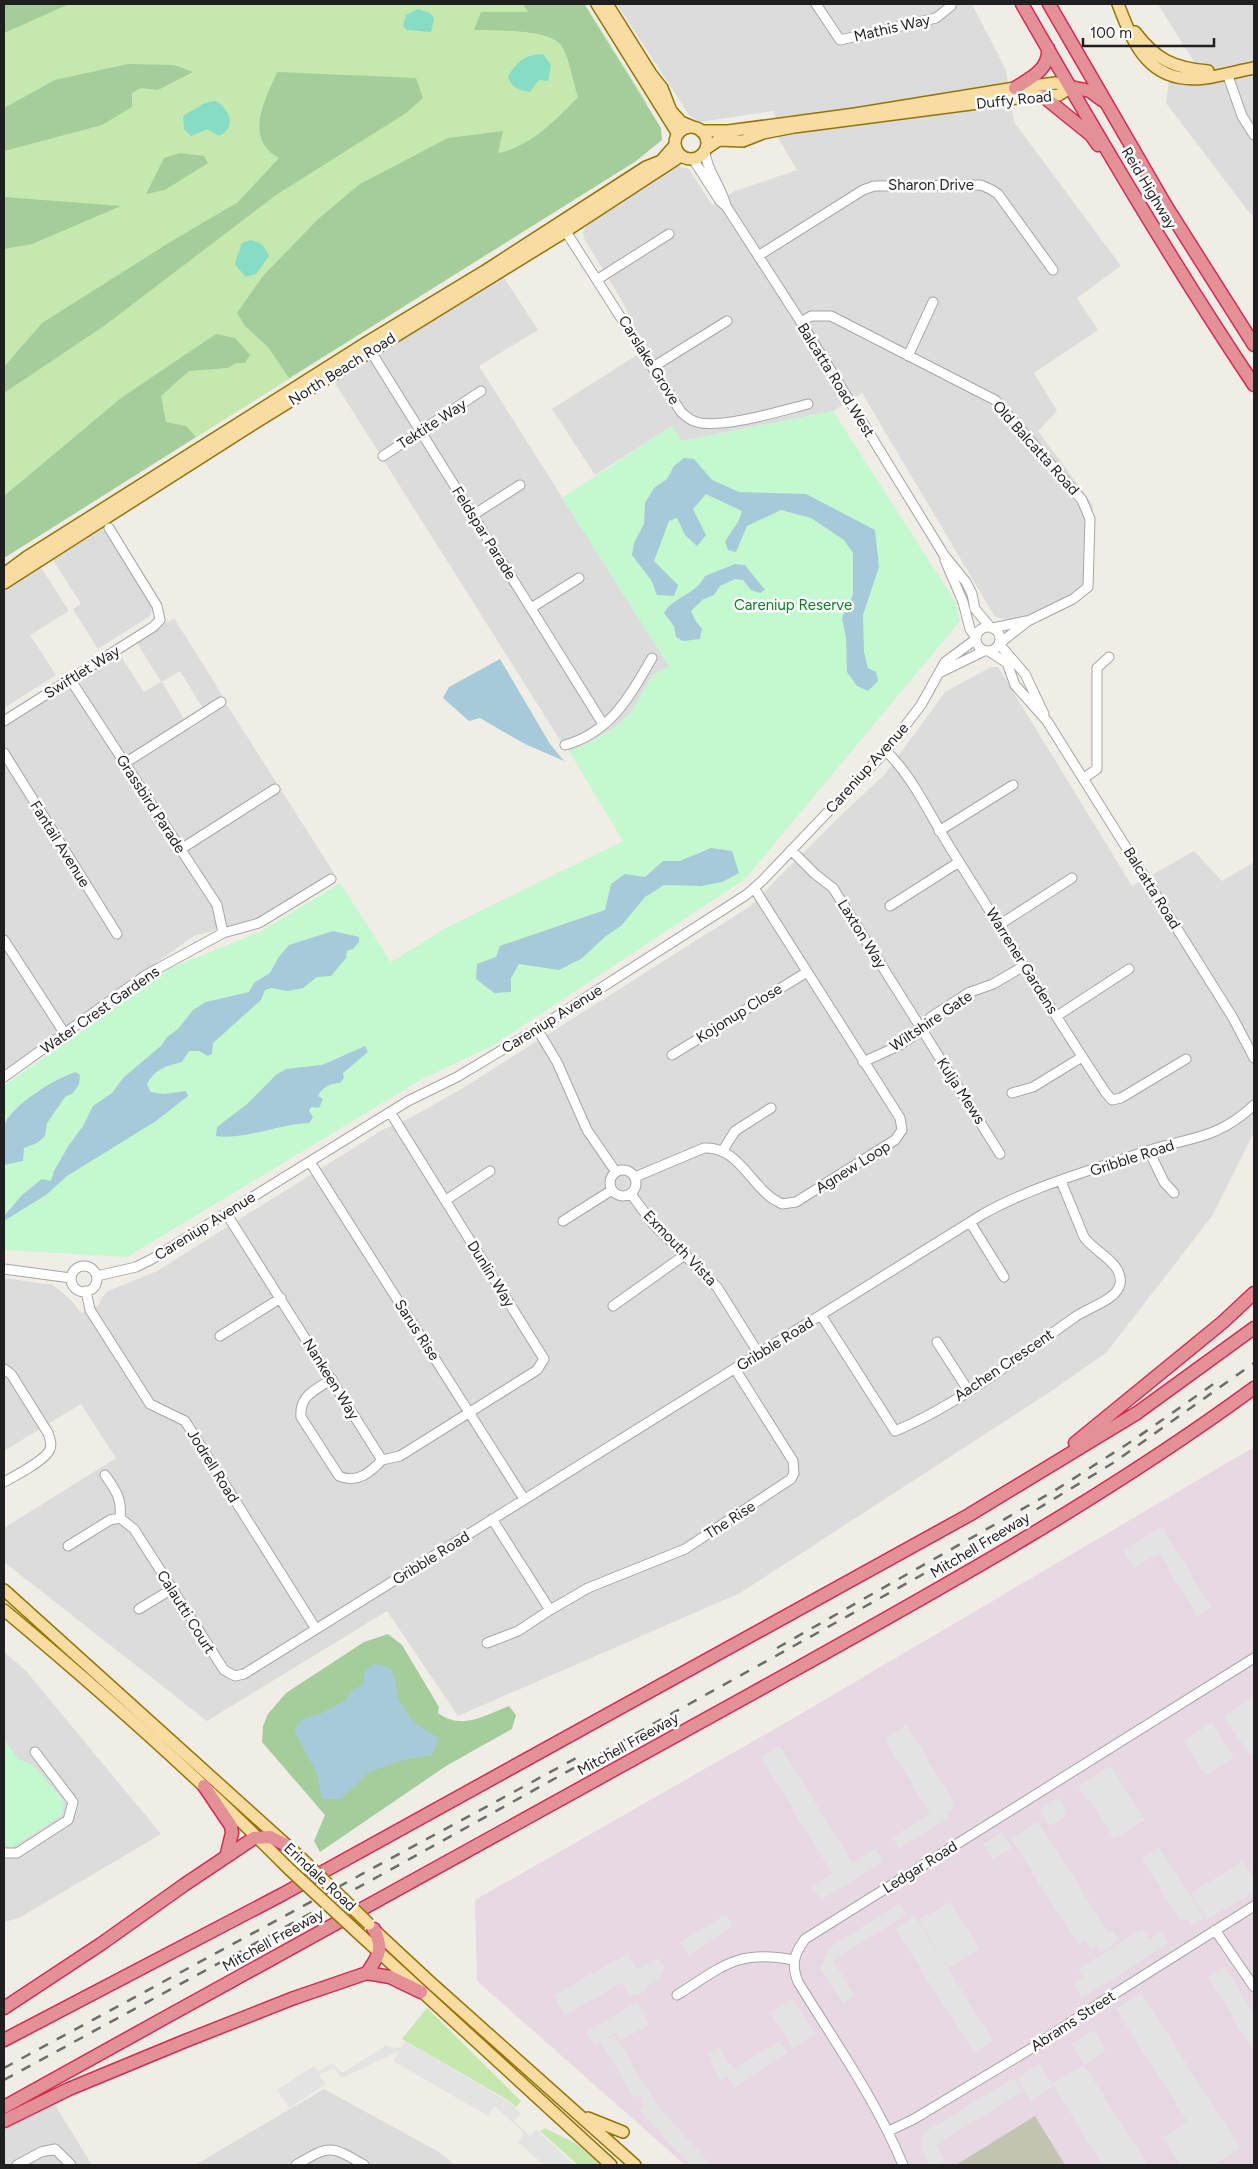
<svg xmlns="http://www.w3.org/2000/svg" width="1258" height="2169" font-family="Figtree,sans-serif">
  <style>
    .residential { fill: #dddcdc }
    .industrial { fill: #e8d8e3 }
    .construction { fill: #c2c4b1 }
    .grass { fill: #c4e8ad }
    .forest { fill: #a5cd9c }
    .park { fill: #c4f8ce }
    .pitch { fill: #86dcc4 }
    .parking { fill: #e3e3e3 }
    .water { fill: #a7cadb }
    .pier { fill: #fff }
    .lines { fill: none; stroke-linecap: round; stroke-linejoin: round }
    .minor-casing { stroke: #a6a6a6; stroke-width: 11 }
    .major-casing { stroke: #957405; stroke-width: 14 }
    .highway-casing { stroke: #d52b53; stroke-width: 15 }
    .minor { stroke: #fff; stroke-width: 9 }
    .major { stroke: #f9dca1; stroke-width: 11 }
    .highway { stroke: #e49097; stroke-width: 12 }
    .rail { stroke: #6d6d6d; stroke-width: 2.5; stroke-dasharray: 10 10; stroke-linecap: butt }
    .major-bridge-casing { stroke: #957405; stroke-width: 14; stroke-linecap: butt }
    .major-bridge { stroke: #f9dca1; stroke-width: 11 }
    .labels { text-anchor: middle; stroke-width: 5; stroke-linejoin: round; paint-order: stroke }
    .street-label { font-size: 15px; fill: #1f1f1f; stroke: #fff }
    .park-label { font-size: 15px; fill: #0f7a24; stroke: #fff }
  </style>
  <rect width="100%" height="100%" fill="#efede5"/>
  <path class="residential" d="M617,4H972L1006,70L1014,122L1121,266L1077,298L1098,330L1034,373L1057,411L1038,431L1093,505L1085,582L1082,588L1059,602L1016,621L995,617L862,393L833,411L681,441L672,426L595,475L552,409L640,353L625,306L584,238L583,232L588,224L678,166L689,169L712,205L735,191L797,170L778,138L774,111L699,122L689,115Z
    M1158,4H1254V217L1249,212L1166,103L1171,64L1194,62Z
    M492,259L538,330L479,366L669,666L653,675L640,700L629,714L618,725L586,745L569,751L565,748L323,364Z
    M103,529L152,608L150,616L98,649L73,609L81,604L53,560Z
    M40,566L69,611L30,635L56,675L4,708V589Z
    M174,618L224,698L204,710L180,671L162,682L190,729L227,705L334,873L265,917L194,936L4,1071V726L119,653L144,692L161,682L136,641Z
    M991,667H998L1132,886L1194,851L1222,881L1254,862V1132L1212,1216L1106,1353L1050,1392L740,1593L458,1716L387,1611L207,1721L4,1562V1528L116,1458L81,1404L4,1451V1278L53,1285L71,1300L81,1313L99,1305L102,1297L108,1291L157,1271L384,1129L412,1117L463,1088L749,907L839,817L885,774L945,692Z
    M4,1652L26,1671L161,1834L19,1918L4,1922Z
    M324,2089L439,2152L455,2165H195Z
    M52,2100L92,2165H4V2129Z"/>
  <path class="industrial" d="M1254,1447V2165H685L477,1981L475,1900L792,1719Z"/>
  <path class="construction" d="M1035,2116L1065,2165H956Z"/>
  <path class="grass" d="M4,4H585L647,103L636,161L4,558Z
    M427,2008L521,2101L516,2107L508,2100L402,2039Z
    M545,2128L575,2143L602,2165H578L540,2131Z"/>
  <path class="forest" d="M4,4H69L4,33Z
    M523,4H584L661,128L662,140L636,161L289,378L268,347L245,326L237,313L263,276L318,219L360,184L448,138L503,131L498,153C530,147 556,120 578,97C573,81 570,62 563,48C553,28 495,31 474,30L481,12H528Z
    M128,64L174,65L193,72L158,90L141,88L132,93V107L102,125L4,151V108L55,80Z
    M277,72L416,78L423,98L406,113L276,195L104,326L4,393V367L42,323L172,241L238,202L279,158C243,138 265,101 277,72Z
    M180,153L204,156L208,163L165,190L146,194L164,158Z
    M4,197L121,206L32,244L4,249Z
    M216,334L235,338L250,355L245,363H236L228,368L189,371L161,396L166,422L186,426L196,437L4,558V496L121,398Z
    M388,1634L402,1645L439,1707L438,1713C462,1731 485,1715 509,1706L516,1715L512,1729L446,1766L320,1852L314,1841L325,1815L262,1742L263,1726L268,1714L286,1693L364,1642Z"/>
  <path class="park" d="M833,411L956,603L960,621L745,879L492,1046L424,1078L127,1257L4,1250V1086L170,968L260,932L340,883L391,962L446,928L623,841L569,751C591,743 614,732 629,714C639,703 645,682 655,674C659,671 664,669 669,666L562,498L672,426L682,441Z
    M4,1739L18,1759L33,1765L64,1801L62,1815L10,1849L4,1841Z"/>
  <path class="pitch" d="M418,9L430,13L434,19L431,32L407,30L403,26L406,15Z
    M543,54L551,65L548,81L539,80L530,92C518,90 512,88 508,77C517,61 525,55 543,54Z
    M216,101C230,110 237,127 219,136L207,129L191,136L184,129L183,116L205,103Z
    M251,240C261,242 265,247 269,256L256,274L246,277L236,266L235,263L242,243Z"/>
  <path class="parking" d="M1162,1527L1211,1607L1197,1616L1159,1553L1134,1568L1123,1550Z
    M1254,1696V1753L1250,1755L1224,1716Z
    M1212,1723L1234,1758L1206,1775L1184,1740Z
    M907,1725L956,1806L947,1812L950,1817L899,1848L892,1837L930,1814L884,1738Z
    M780,1745L852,1863L875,1849L883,1862L821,1900L812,1886L832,1873L761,1757Z
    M1111,1766L1145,1820L1114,1839L1090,1800L1087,1802L1078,1786Z
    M1058,1798L1068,1814L1049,1826L1039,1810Z
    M1038,1821L1108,1932L1113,1930L1119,1940L1101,1952L1096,1945L1091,1949L1085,1940L1078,1944L1011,1839Z
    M1002,1832L1012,1848L993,1860L983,1844Z
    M1159,1847L1204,1918L1192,1925L1189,1919L1181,1921L1141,1858Z
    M1243,1861L1254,1880V1891L1207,1920L1191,1893Z
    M950,1902L979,1949L948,1968L919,1920Z
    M899,1903L906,1914L833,1961L855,1996L843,2004L820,1969L828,1949Z
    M726,1914L733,1926L688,1955L680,1943Z
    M915,1916L993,2041L974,2053L896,1930V1928Z
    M1142,1929L1149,1939L1161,1931L1169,1943L1082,1998L1073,1984L1083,1977L1078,1969Z
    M627,1954L636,1970L657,1958L665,1969L660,1973L661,1977L646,1987L647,1990L640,1994L629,1996L622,1983L565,2015L554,1995Z
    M1224,1966L1254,2014V2051L1208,1977Z
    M1141,1993L1240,2148L1214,2165H1180L1162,2138L1187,2121L1116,2009Z
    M792,1998L815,2034L793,2048L770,2012Z
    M637,2002L650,2024L620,2041L616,2033L604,2040L615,2036L657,2105L711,2165H691L663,2136L640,2111L643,2105L641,2095L634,2098L601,2042L595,2045L586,2032Z
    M1093,2030L1106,2051L1084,2065L1148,2165H1102L1054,2086L1031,2101L1017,2079L1039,2064L1052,2084L1084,2065L1071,2044Z
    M405,2041L509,2102L521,2114L514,2121L530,2136L536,2129L574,2165H544L518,2142L524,2133L497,2108L494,2106L488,2116L393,2061L399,2051L342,2078L334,2068L319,2075L326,2084L289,2108L277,2090L314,2066L318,2072L332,2063L342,2073L387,2045L389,2047L401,2048Z
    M779,2041L787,2053L734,2088L727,2076L721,2080L710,2064L713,2061L708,2054L718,2047L734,2070Z
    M1013,2078L1022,2092L935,2145L945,2161L938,2165H930L924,2155L921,2137L927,2131Z"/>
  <path class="water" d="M684,458L694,459L712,480L739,492L806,494L875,530L879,567L863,615L864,652L868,668L876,672L878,681L868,691L857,686L847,672L846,638L842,618L853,595V553L844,540L811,518L781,510L747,526L736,552L728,550L725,542C731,531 740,522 742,511L706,494L693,509L706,535L697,546L685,535L677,518L669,521L654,561L678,585L674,596L657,595L651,580L632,555L634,543L644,524L645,503L654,488L667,479L674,466Z
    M735,564L745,565L765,590L760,593L751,590L743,580L735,579L720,586L714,595L702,600L691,611L695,620L702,629L700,639L683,641L676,637L674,626L664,613C674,596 696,595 705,576Z
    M500,659L550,744L564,761L523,743L480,718L469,721L443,698L449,687Z
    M711,848L732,851L739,873L722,882L701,886L664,885L645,897L621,926L606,936L581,959L559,970L519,964L511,978V992L494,993L476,979L477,964L496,957L500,946L605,910L611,884L625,874L645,877L663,861H680Z
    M333,931L359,937V942L353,949L347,951L346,958L331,976L317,977L303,988L288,991L271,988L265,990L261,1000L213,1043L212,1054L208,1056L199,1051H189L182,1062C166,1066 153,1070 147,1085L151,1092L164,1094L186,1091L188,1096L156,1121L67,1176L46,1195L4,1221V1216L22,1195L42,1179L51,1181L54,1171L69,1145L83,1126L93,1106L112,1093L124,1077L161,1046L167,1037L178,1029L193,1010L206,1002L249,992L254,983L270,973L278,958L289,945Z
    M365,1046L368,1052L343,1073L344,1078L340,1083C331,1083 322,1087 318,1096L323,1099L319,1108L311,1107L309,1111L313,1117L309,1123C277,1124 248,1140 216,1136L217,1127L247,1104L276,1075L286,1069L322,1065Z
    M76,1072L80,1075L79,1084L73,1093L65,1097L47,1123L45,1136L37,1143L24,1148L23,1161L4,1165C4,1155 1,1135 4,1126C10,1106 57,1077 76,1072Z
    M373,1664C406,1667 390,1688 403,1707C413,1724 422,1728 439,1738L432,1755L406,1759L369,1772L341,1799H322L317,1773L294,1730L303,1719L320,1714L346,1700L352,1690L364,1684V1673Z"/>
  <path class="pier" d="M308,1855L375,1920L354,1932L288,1868Z"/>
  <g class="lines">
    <defs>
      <path id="minor" d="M816,4L840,40L936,18L951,6V4
        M1227,73L1242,116L1254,135
        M705,152C707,172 722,187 726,206
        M693,159L720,201L726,206L801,322L944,555L966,582L972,594L975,609L991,628
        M563,227L681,412C685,415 689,420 694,421C715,431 784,410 808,404
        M758,256L863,190L874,186L981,185L990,189L998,194L1053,270
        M598,279L669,234
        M801,322L811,316H831L995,400L1082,500L1090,519L1088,587L1073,599L1028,621L1000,643
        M368,347L603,724
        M908,356L933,302
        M653,367L727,321
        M383,456L481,391
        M473,515L520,485
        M945,560L963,602L970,629L976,638
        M531,608L579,578
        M976 639a12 12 0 1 1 24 0a12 12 0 1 1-24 0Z
        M993,628L1026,621
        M999,644L1025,674L1044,714
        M990,652L1007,663L1015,685L1047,721L1233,1018L1254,1058
        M939,673L984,651
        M70,679L217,905L223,933
        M4,721L153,627L160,620L157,606L109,528
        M565,745C611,732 630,696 652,658
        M886,751C914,778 930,816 951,849C1002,930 1053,1013 1106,1093L1112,1100L1121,1098L1186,1059
        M4,753L117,934
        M125,763L221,702
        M1084,778L1097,769V668L1109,657
        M939,831L1013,785
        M181,849L275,789
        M791,850L815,874L833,888L1000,1154
        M890,906L959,862
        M999,925L1072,878
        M4,940L65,1034
        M1057,1016L1129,969
        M537,1029L557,1062L587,1130L616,1172
        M672,1055L807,972
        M863,1062L896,1047L912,1037L931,1017L968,993L993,984L1024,966
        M4,1077L146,975L223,933L259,923L331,879
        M1012,1093L1033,1087L1082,1057
        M723,1150L735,1131L771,1108
        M1149,1151L1164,1182L1174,1193
        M310,1162L524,1499
        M610 1183a13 13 0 1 1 26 0a13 13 0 1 1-26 0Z
        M635,1177L704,1148C734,1146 748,1178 768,1195C772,1199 777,1201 782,1204L796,1202L895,1140L902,1130L900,1118L754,888
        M631,1194L653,1224L717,1287L759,1354
        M446,1200L490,1171
        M226,1213L382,1460L400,1456L537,1370L544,1359L390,1112
        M563,1221L612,1190
        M970,1222L1004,1277
        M71 1279a13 13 0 1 1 26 0a13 13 0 1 1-26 0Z
        M4,1269L71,1278
        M97,1276L136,1267L152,1259L408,1101L457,1077L537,1029L746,895L763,880L886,751L921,705L945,662L976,639
        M86,1291L90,1310L150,1404L185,1421L316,1629
        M613,1306L686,1254
        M821,1315L895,1431C958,1405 1018,1357 1075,1317C1087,1308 1117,1300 1120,1284C1124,1263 1094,1252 1084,1237L1061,1181
        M220,1336L281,1298
        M937,1342L968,1390
        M4,1369L11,1374L48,1433C50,1439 52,1443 50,1449C46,1460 15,1476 4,1482
        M332,1379C316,1390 299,1395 301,1417L339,1476C356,1484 370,1473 382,1460
        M105,1475C116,1491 122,1498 120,1518
        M492,1519L550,1610
        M68,1546L110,1520L120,1518L134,1529L224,1670L235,1676L244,1674L983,1214C1033,1186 1092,1170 1147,1151C1191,1137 1218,1139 1254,1105
        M139,1609L172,1589
        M487,1643L518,1631L550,1610L588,1588L685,1549L791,1479L794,1473L793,1461L735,1369
        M4,1853H17L68,1820L73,1802L35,1752
        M1215,1930L1254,1987
        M677,1995C722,1967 737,1949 793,1960
        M889,2131L914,2119L1032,2048L1100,2003L1254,1906
        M17,2165L41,2152L55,2149L71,2165
        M296,2165C330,2145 330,2145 364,2165
        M903,2165C876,2100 835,2042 798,1982C791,1964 794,1954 805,1939L1254,1658"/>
      <path id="major" d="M597,4L678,134
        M607,4L651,74L662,88L671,111L681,122L693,127
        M1118,4C1134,46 1150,85 1205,78C1221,76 1238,71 1254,68
        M1135,32C1156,60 1174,68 1208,71
        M675 143a16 16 0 1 1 32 0a16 16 0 1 1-32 0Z
        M701,131H728L855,114L1015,88L1056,83L1071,87L1059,95L1017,98L794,127L763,133L743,141L719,140L707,148
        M4,574L27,557L366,343L485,271L646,167L661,161L675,145
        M4,583L253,424L566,231L681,156
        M4,1590L302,1859
        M4,1610C102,1692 198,1777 288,1868
        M373,1929L430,1982L635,2165
        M356,1931L611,2165
        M588,2118L623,2132"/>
      <path id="highway" d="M1022,4C1096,133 1171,261 1254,385
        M1049,4L1166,206L1254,345
        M1071,87L1090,91L1102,100
        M1015,88C1031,78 1050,69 1048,48
        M1044,97L1091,135L1098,145
        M1075,1443L1223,1322L1254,1293
        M204,1786L231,1826L232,1833L226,1857
        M367,1973C379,1955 384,1950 374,1929
        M4,2008L101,1944L184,1885L254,1838L270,1837L284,1844
        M4,2040L283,1894L969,1515L1137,1413L1254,1328
        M4,2107C253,1968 504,1833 753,1693C923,1598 1096,1504 1254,1388
        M4,2121L69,2089L185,2041L294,1998L367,1973L390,1977L421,1992"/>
    </defs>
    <use href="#minor" class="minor-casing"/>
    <use href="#major" class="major-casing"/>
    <use href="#highway" class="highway-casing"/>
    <use href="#minor" class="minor"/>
    <use href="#major" class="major"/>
    <use href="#highway" class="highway"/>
    <path class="rail" d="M777,1648L1054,1491L1132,1441L1215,1383
      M4,2068L580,1756
      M4,2080L379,1876L1001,1531L1113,1463L1254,1363"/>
    <defs>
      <path id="major-bridge" d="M302,1859L369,1924
        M288,1868L356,1931"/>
    </defs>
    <use href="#major-bridge" class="major-bridge-casing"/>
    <use href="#major-bridge" class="major-bridge"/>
  </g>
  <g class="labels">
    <g class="street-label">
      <text transform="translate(892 28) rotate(-13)" y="5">Mathis Way</text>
      <text transform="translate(1014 100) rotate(-6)" y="5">Duffy Road</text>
      <text x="931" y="190">Sharon Drive</text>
      <text transform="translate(1149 188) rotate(59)" y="5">Reid Highway</text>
      <text transform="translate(649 360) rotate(58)" y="5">Carslake Grove</text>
      <text transform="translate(342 369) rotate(-32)" y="5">North Beach Road</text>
      <text transform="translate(836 380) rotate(58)" y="5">Balcatta Road West</text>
      <text transform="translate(432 424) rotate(-33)" y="5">Tektite Way</text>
      <text transform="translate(1036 448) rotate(48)" y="5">Old Balcatta Road</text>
      <text transform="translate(484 533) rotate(58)" y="5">Feldspar Parade</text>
      <text transform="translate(82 672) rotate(-32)" y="5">Swiftlet Way</text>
      <text transform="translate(867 768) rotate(-48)" y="5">Careniup Avenue</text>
      <text transform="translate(151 804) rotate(57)" y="5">Grassbird Parade</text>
      <text transform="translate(60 844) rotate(58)" y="5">Fantail Avenue</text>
      <text transform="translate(1152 888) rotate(58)" y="5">Balcatta Road</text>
      <text transform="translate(862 934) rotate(58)" y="5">Laxton Way</text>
      <text transform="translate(1022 961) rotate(58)" y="5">Warrener Gardens</text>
      <text transform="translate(100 1010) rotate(-35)" y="5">Water Crest Gardens</text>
      <text transform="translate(739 1013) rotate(-32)" y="5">Kojonup Close</text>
      <text transform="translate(552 1019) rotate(-32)" y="5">Careniup Avenue</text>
      <text transform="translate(931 1021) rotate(-34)" y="5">Wiltshire Gate</text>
      <text transform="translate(961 1091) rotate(57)" y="5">Kulja Mews</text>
      <text transform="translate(1132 1158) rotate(-18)" y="5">Gribble Road</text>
      <text transform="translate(853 1167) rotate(-32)" y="5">Agnew Loop</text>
      <text transform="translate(205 1226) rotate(-32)" y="5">Careniup Avenue</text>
      <text transform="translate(680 1248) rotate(46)" y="5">Exmouth Vista</text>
      <text transform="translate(491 1274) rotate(58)" y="5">Dunlin Way</text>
      <text transform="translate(417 1330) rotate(57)" y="5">Sarus Rise</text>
      <text transform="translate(775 1344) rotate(-32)" y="5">Gribble Road</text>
      <text transform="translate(1004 1365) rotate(-34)" y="5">Aachen Crescent</text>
      <text transform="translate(331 1379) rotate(58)" y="5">Nankeen Way</text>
      <text transform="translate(213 1466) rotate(58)" y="5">Jodrell Road</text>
      <text transform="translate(730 1520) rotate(-33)" y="5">The Rise</text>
      <text transform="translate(980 1545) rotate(-31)" y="5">Mitchell Freeway</text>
      <text transform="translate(431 1558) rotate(-32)" y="5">Gribble Road</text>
      <text transform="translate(186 1612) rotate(58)" y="5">Calautti Court</text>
      <text transform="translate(628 1744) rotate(-29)" y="5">Mitchell Freeway</text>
      <text transform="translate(920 1867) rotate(-32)" y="5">Ledgar Road</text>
      <text transform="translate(320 1877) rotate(43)" y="5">Erindale Road</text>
      <text transform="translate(273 1940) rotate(-29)" y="5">Mitchell Freeway</text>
      <text transform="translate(1073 2021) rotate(-33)" y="5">Abrams Street</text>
    </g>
    <g class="park-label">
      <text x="793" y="610">Careniup Reserve</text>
    </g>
  </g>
  <rect width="1258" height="2169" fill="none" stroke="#1f1f1f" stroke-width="10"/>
  <path d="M1083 38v8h131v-8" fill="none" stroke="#1f1f1f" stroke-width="2.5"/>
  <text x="1090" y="38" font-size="15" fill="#1f1f1f" stroke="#ffffff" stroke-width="4" paint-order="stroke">100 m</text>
</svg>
